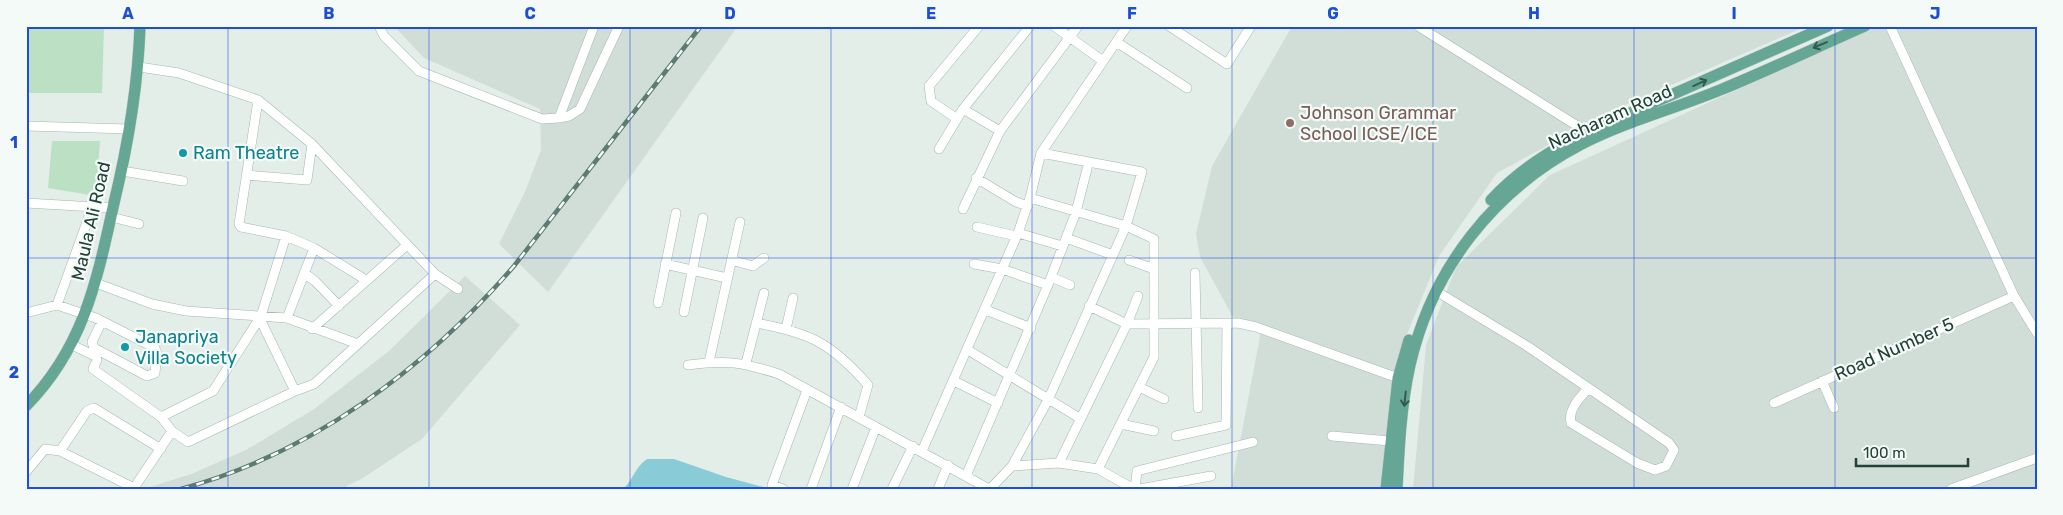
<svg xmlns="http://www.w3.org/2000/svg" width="2063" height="515" font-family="Rubik,sans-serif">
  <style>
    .built { fill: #d1ded8 }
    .green { fill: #bbe0c4 }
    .water { fill: #89cbd6 }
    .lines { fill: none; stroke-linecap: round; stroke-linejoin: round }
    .minor-casing { stroke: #a5b7b0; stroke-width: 10 }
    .major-casing { stroke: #c1cac7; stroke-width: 12 }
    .minor { stroke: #fff; stroke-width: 9 }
    .major { stroke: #66a694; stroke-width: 11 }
    .rail-casing { stroke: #5c7c73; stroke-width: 4.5 }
    .rail { stroke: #f4faf7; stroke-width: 2.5; stroke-dasharray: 8; stroke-linecap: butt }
    .oneway { stroke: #335a4f }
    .grid { fill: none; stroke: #1d4ed8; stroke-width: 1; stroke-opacity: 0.55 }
    .education-dot { fill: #8d6e63; stroke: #f4faf7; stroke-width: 2 }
    .culture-dot { fill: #0f9aa8; stroke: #f4faf7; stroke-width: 2 }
    .labels { text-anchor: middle; stroke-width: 4.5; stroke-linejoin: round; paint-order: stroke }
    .education-label { font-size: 18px; fill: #785e54; stroke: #f4faf7; text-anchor: start }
    .street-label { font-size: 18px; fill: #224138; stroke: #f4faf7 }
    .culture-label { font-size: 18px; fill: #0d838f; stroke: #f4faf7; text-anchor: start }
    .neatline { fill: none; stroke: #1d4ed8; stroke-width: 2 }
    .grid-label { font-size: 16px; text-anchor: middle; font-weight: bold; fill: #1d4ed8 }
  </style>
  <rect width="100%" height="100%" fill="#e3eee9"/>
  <path class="built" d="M394,26H738L548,292L499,244L525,192L541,150L540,109L424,58Z
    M1292,26H1807L1609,112L1497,173L1439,256L1399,354L1383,489H1231L1261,331L1235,321L1200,257L1196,234L1212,166Z
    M1876,26H2037V489H1413L1426,345L1456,267L1550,175Z
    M465,276L520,325L422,439L363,478L341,489H144L191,474L246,450L314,409L389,351Z"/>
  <path class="green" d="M26,26H104L102,93H26Z
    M52,141H100L96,196L48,188Z"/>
  <path class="water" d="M647,459H674L726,477L771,489H623C633,480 635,467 647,459Z"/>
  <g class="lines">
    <defs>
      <path id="minor" d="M379,26L384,36L419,71L542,119L559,118L594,26
        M1054,26L1103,61
        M1169,26L1227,64L1251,26
        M1418,26L1587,132L1589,136
        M1890,26L2014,296L2037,333
        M1118,43L1187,88
        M139,67L179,73L258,100L312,144L435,274L458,289
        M258,100L239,224L241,227L286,236L314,248L366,280
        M963,109L1000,131
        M559,118L569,116L580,109L619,26
        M957,119L931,101L929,86L979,26
        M26,126L129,129
        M939,149L963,109L1030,26
        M122,171L183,181
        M246,175L307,180L312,144
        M976,178L1016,202L1028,206
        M1030,198L1126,226L1154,239V357L1098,469
        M26,203L113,208
        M963,209L1000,131L1078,26
        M111,217L139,224
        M977,227L1016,236
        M1018,233L1062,246
        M1066,238L1113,255
        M731,260L753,266L764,258
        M1129,260L1154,269
        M665,264L727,278
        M974,264L1002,269L1048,285
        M304,273L315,281L339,306
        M1195,273L1198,408
        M1051,277L1070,285
        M96,283L152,304L186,311L287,318L358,344
        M1436,291L1527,346L1669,443L1674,450L1666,466L1655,470L1637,463L1571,423C1568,410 1579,398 1588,389
        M658,303L676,213
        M57,305L92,208
        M1089,306L1127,324L1238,323L1256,327L1398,378
        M986,310L1031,328
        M684,312L703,218
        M26,313L57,305L96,318L155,348L157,354L155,373L147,376L94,348L92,342L102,321
        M287,318L314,248
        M260,319L295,391
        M756,323C811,333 831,343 868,385L859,417
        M312,329L407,245
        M786,329L793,298
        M72,345L95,356L97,360L93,369L161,417L172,431L188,442L295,391L314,384L435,274
        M968,350L1081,419
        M709,362L740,222
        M746,363L764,293
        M688,365C728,360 741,362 779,374L989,489
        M954,381L998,403
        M1822,381L1834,408
        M1139,387L1164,399
        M1774,403L2014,296
        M161,417L213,391L261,316L286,236
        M1121,424L1154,431
        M1176,436L1226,425L1227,324
        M1332,436L1390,441
        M60,451L87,411L94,408L161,449
        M922,451L1018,233L1030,198L1041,153L1127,26
        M1059,463L1127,324L1138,296
        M1012,466L1059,463L1098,469L1134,489
        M26,472L45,449L60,451L134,488L172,431
        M966,476L1048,285L1076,212L1087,169
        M783,489L772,485L807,390
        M811,489L841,407
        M852,489L876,427
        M892,489L913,446
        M938,489L948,465
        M990,489L1012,466L1048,400L1126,226L1142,172L1041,153
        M1135,489L1137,471L1253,442
        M1140,489L1211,476
        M1951,489L2037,458"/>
      <path id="major" d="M1491,200C1519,170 1551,150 1587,132L1828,26
        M26,406C84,347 97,280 114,203C128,145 138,86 140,26
        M1386,489L1398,378L1409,340
        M1397,489C1399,448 1401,405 1410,365C1432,269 1493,191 1580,145C1624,122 1674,109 1720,90C1769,70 1817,47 1865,26"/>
    </defs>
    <use href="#minor" class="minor-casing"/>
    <use href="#major" class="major-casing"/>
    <use href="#minor" class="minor"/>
    <use href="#major" class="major"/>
    <defs>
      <path id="rail" d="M181,489C313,453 426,368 514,266L701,26"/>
    </defs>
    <use href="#rail" class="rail-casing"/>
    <use href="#rail" class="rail"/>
  </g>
  <defs><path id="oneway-shaft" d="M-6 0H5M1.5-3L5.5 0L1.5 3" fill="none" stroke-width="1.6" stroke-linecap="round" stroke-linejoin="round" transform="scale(1.25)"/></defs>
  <g class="oneway">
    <use href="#oneway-shaft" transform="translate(1820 45) rotate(157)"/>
    <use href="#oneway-shaft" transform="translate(1700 83) rotate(-24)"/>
    <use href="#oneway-shaft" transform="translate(1405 399) rotate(96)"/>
  </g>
  <path class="grid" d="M228,26V489M429,26V489M630,26V489M831,26V489M1032,26V489M1232,26V489M1433,26V489M1634,26V489M1835,26V489M26,258H2037"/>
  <circle class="education-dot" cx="1290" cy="123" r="5"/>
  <g class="culture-dot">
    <circle cx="183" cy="153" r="5"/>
    <circle cx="125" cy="347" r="5"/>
  </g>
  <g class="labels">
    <g class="education-label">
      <text x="1300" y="119">Johnson Grammar<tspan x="1300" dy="21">School ICSE/ICE</tspan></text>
    </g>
    <g class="street-label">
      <text transform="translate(1610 117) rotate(-24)" y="6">Nacharam Road</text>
      <text transform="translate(91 221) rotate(-77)" y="6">Maula Ali Road</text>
      <text transform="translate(1894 349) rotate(-24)" y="6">Road Number 5</text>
    </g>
    <g class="culture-label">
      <text x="193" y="159">Ram Theatre</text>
      <text x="135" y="343">Janapriya<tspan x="135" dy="21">Villa Society</tspan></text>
    </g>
  </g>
  <rect width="2063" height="515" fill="none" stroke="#f4faf7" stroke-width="55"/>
  <path d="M1856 458v8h112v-8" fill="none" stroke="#224138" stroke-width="2.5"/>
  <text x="1863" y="458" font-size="15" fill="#224138" stroke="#f4faf7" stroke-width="4" paint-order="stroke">100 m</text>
  <rect x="28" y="28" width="2008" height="460" class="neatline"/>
  <g class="grid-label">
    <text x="128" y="19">A</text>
    <text x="329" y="19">B</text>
    <text x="530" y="19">C</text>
    <text x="730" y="19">D</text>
    <text x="931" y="19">E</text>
    <text x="1132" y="19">F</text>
    <text x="1333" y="19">G</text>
    <text x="1534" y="19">H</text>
    <text x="1734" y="19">I</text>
    <text x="1935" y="19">J</text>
    <text x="14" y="148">1</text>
    <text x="14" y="378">2</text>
  </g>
</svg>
